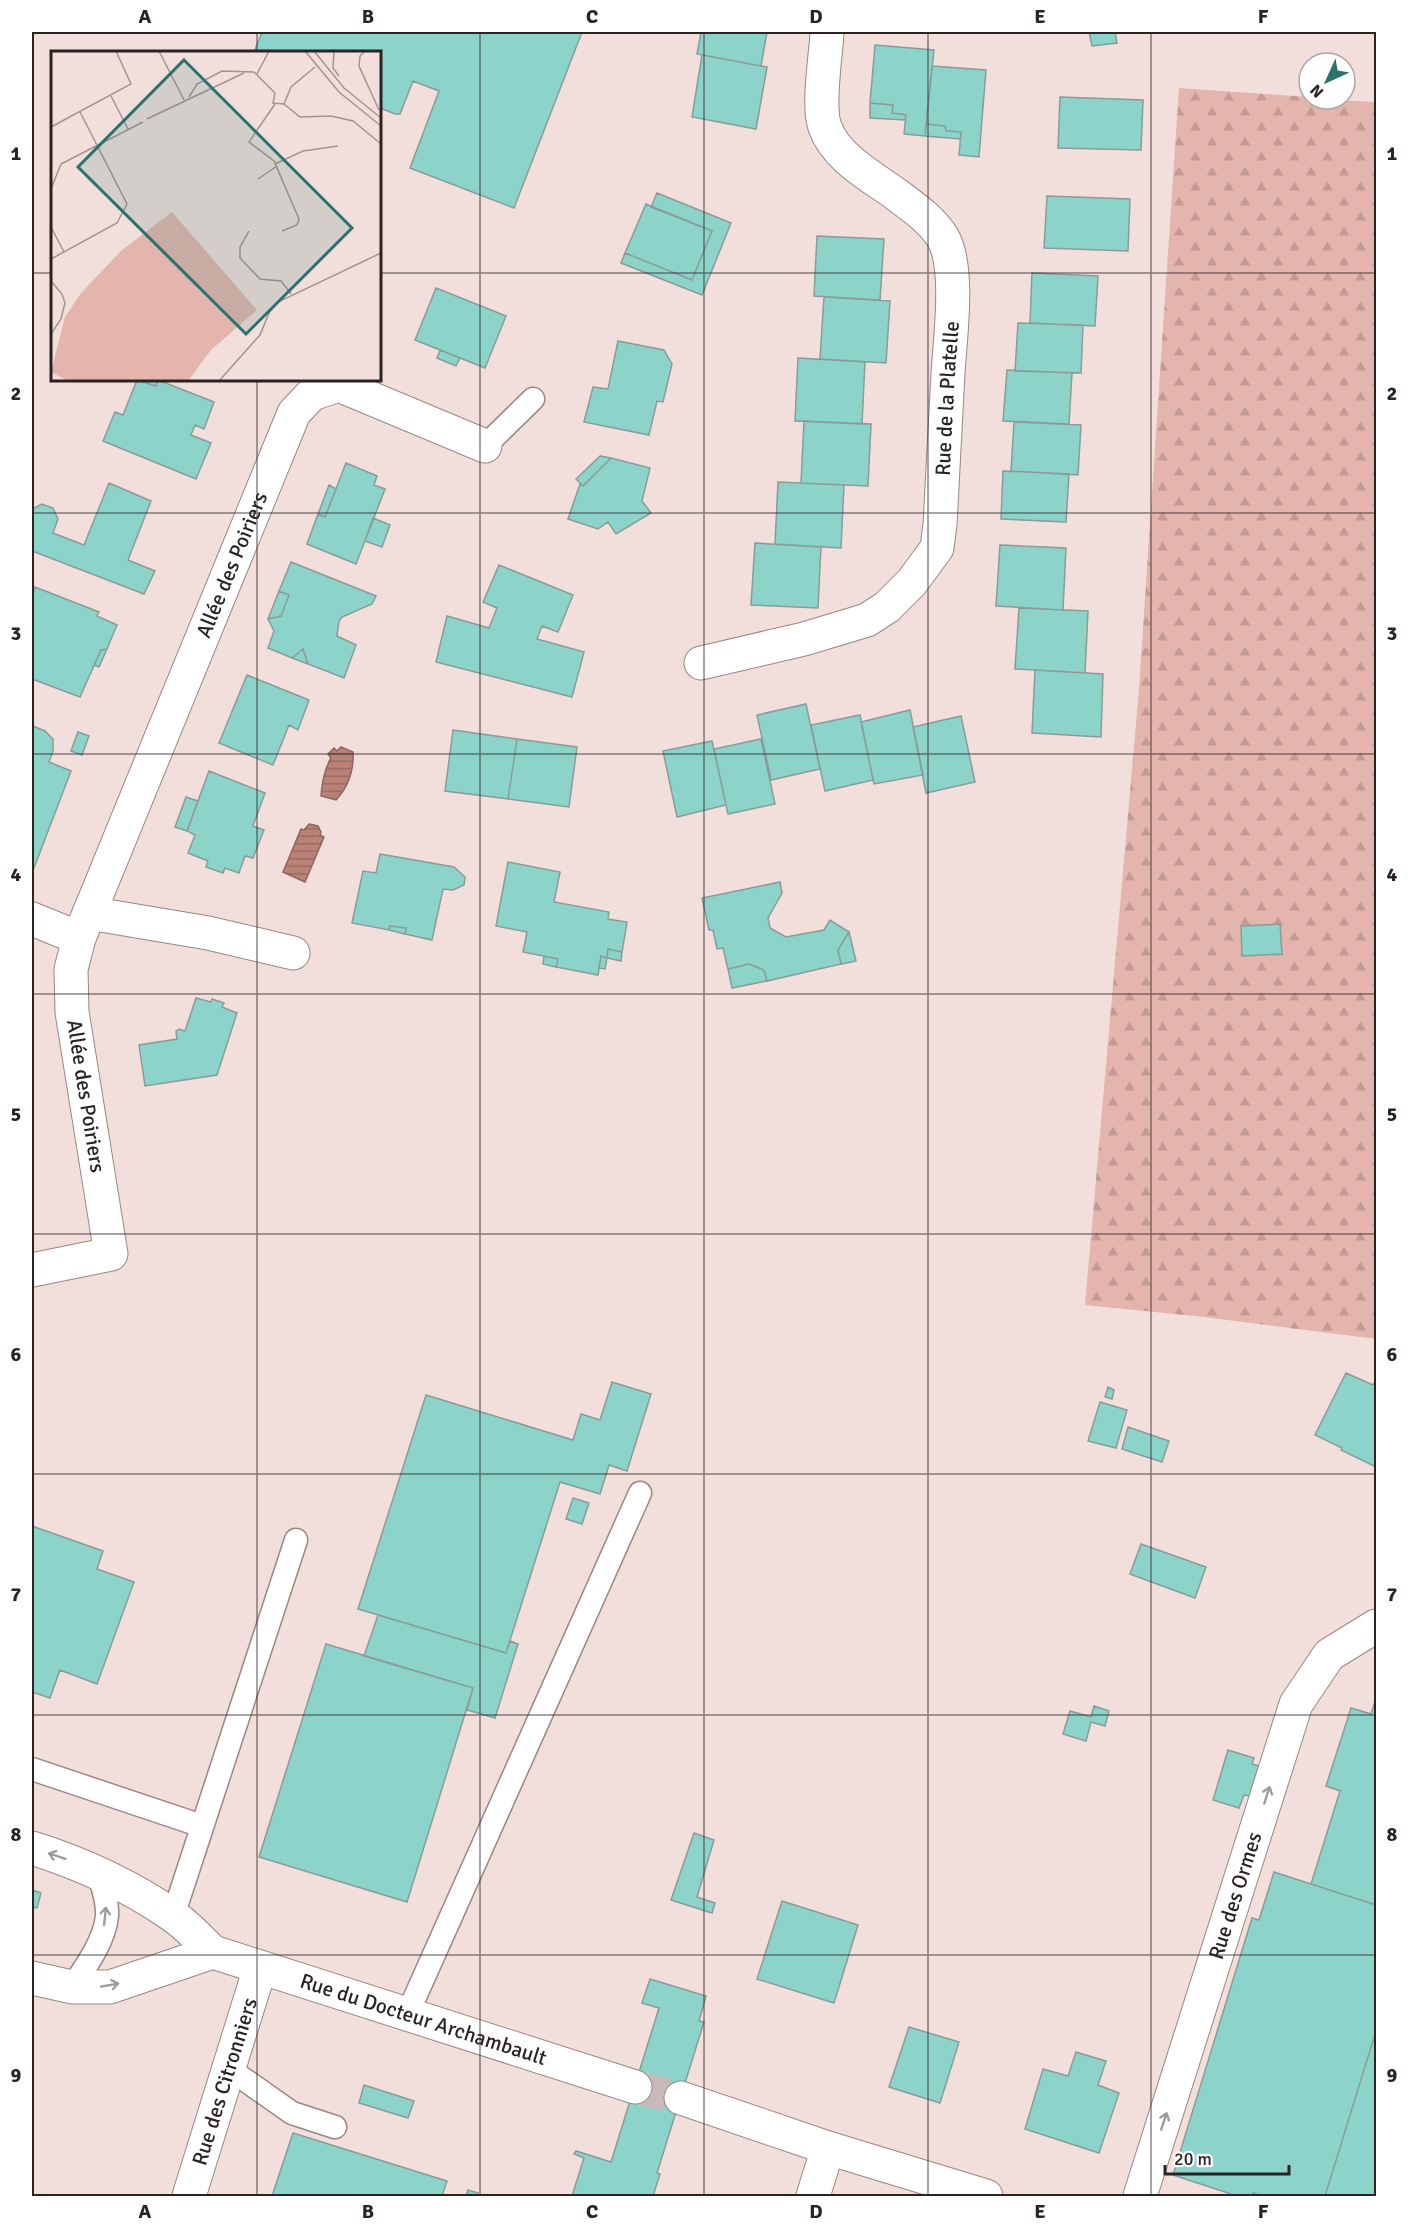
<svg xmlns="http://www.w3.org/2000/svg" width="1408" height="2228" font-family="Signika,sans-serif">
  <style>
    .forest { fill: url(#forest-firs) }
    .water { fill: url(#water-rules); stroke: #8f665e; stroke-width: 1.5 }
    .building { fill: #8cd3ca; stroke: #899c99; stroke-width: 1.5 }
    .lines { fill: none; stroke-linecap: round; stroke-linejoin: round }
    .street-tunnel { stroke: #cab9b6; stroke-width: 33; stroke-dasharray: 33 16; stroke-linecap: butt }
    .lane-casing { stroke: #998784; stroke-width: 25 }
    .street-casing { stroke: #998784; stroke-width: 35 }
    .lane { stroke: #fff; stroke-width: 22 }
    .street { stroke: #fff; stroke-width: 33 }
    .oneway { stroke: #9f9c9c }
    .grid { fill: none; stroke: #2a2322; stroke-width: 1.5; stroke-opacity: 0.55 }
    .labels { text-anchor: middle; stroke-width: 5; stroke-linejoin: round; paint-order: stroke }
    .street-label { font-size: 21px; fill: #2a2322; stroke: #fff }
    .inset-road { fill: none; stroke: #a29491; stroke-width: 1.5 }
    .view { fill: #2a726b; fill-opacity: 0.15; stroke: #2a726b; stroke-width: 3 }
    .inset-edge { fill: none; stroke: #2a2322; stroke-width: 3 }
    .neatline { fill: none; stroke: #2a2322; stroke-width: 2 }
    .grid-label { font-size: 20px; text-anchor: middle; font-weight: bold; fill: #2a2322 }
  </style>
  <defs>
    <pattern id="forest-firs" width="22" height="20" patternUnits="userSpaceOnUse" patternTransform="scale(1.5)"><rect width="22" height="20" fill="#e4b5ac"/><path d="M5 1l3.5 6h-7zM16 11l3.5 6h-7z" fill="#c49b94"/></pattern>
    <pattern id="water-rules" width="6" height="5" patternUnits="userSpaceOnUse" patternTransform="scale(1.5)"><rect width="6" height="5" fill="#ba8277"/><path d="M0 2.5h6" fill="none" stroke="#976a61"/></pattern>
  </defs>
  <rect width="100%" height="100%" fill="#f2dfdb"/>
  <path class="forest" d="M1179,88L1309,97V99L1376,102V1339L1204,1317L1085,1305L1139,689Z"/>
  <path class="water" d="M341,747L353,752C354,771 349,786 336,800L321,796C322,782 324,770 331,758L328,754L334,748L337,751Z
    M309,824L318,826L321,832L320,835L324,837L305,882L283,872L301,829L304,830Z"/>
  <path class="building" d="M262,32H582L514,208L410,168L439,91L413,81L400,114H395L380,108V52H254Z
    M701,32H767L761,66L697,54Z
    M1089,32H1115L1117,43L1092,46Z
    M875,45L934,50L925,136L904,134L906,115L892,113L893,105L870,103Z
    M702,55L767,67L756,129L692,117Z
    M932,66L986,70L979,157L959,155L961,132L946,131L945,126L926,124Z
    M1060,97L1143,100L1141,150L1058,148Z
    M870,103L893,105L892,113L906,115L905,120L870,118Z
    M926,124L945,126L946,131L961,132L960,139L925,136Z
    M657,193L731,223L702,295L621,263L625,253L692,280L712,231L651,207Z
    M1047,196L1130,199L1128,251L1044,248Z
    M646,204L712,231L692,280L625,253Z
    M817,236L884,239L880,300L814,296Z
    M1032,273L1098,276L1095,326L1030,323Z
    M436,288L506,316L485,368L415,340Z
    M824,297L890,301L886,363L820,359Z
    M1018,323L1083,325L1081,373L1015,371Z
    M618,341L664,350L672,364L663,402L657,401L649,435L584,422L593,387L608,389Z
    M440,350L460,358L456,366L437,358Z
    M798,358L865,362L862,424L795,421Z
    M1007,370L1072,373L1069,424L1003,421Z
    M137,380L156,386L158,380L214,402L204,429L195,425L191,435L211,443L196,479L103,441L115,412L123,415Z
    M137,380H158L156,386Z
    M804,421L871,424L868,486L801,483Z
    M1014,422L1081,425L1078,475L1011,471Z
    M600,456L611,458L583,486L576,479Z
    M611,458L650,468L642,501L651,513L616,534L608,522L598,529L568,519L580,484L583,486Z
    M346,463L377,476L374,485L385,489L356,564L307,544L318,514L325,517Z
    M1003,471L1069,474L1066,522L1001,519Z
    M778,482L844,485L841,548L775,544Z
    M109,483L151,501L128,560L155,571L144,594L32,551V509L42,504L53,508L58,519L53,533L84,545Z
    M329,485L336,489L325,517L318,514Z
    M373,518L390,525L382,547L365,541Z
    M755,543L821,547L818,608L751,605Z
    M1000,545L1066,548L1063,610L996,606Z
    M291,562L376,596L372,604L342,617L339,621L337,636L356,645L344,678L308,664L303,649L292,658L268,648L274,631L268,619L281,616L289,595L279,591Z
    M499,565L573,595L558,632L542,626L537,639L584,652L572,697L436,662L447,616L489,628L497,608L483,602Z
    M35,587L99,612L97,616L117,625L107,649L101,650L80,697L32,679V596Z
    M279,591L289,595L281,616L268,619Z
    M1019,608L1088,611L1085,673L1015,669Z
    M107,649L99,667L94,665L101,650Z
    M303,649L308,664L292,658Z
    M1035,670L1103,674L1101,737L1032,733Z
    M247,675L309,700L298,730L289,725L273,765L219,743Z
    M806,704L820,769L771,780L757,715Z
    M910,710L923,775L874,784L861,722Z
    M860,715L873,780L825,791L811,725Z
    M961,716L975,782L926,793L913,727Z
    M33,726L45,731L53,739V751L49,762L71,771L34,868L32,867V727Z
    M453,730L517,739L508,799L445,791Z
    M78,732L89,736L82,755L71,751Z
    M517,739L577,747L569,807L508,799Z
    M761,739L775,804L728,814L714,749Z
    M712,741L726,805L677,817L663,751Z
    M209,771L265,793L253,826L264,830L253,858L245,856L239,873L225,868L223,873L206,867L208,861L188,853L195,835L187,831Z
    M186,797L198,801L187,831L175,827Z
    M380,854L454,867L465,877L464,885L453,890L443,889L432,940L405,934L406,928L390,926L389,930L352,923L363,871L376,873Z
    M508,862L560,872L554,902L609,912L608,919L627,922L622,952L608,949L607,958L601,956L598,975L556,967L558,959L523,952L527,932L496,926Z
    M780,882L782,893L768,918L770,928L786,937L824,930L830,920L849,932L838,950L841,964L767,981L764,970L749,964L728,969L723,948L717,949L713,930H709L702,898Z
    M1280,924L1282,954L1242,956L1241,926Z
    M390,926L406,928L405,934L389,930Z
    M849,932L856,961L841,964L838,950Z
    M608,949L622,952L621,961L607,958Z
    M544,956L558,959L556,967L543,964Z
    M601,956L607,958L605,969L599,968Z
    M749,964L764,970L767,981L732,988L728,969Z
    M196,998L211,1002L212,999L224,1003L222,1007L237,1013L217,1075L145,1086L139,1045L177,1039L176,1031L179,1029L185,1031Z
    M1346,1373L1373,1385L1374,1383L1376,1384V1467L1341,1450L1342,1448L1315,1435Z
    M612,1382L651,1394L627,1471L609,1465L600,1494L560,1482L506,1653L358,1609L426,1395L573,1440L581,1414L600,1420Z
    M1108,1387L1114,1390L1112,1399L1105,1397Z
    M1100,1402L1127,1410L1116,1448L1088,1441Z
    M1128,1427L1169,1441L1162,1462L1122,1449Z
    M573,1498L589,1503L582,1524L566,1519Z
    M32,1526L103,1551L97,1569L134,1582L97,1684L60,1670L50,1698L32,1692Z
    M1141,1544L1206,1567L1195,1598L1130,1574Z
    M378,1615L506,1653L510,1641L518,1644L495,1718L467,1710L473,1688L364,1656Z
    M326,1644L473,1688L407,1902L259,1857Z
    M1376,1698V1905L1311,1884L1340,1791L1326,1786L1351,1708L1371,1714Z
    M1094,1706L1109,1711L1105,1726L1091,1722L1086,1741L1063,1734L1070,1711L1091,1717Z
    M1228,1750L1254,1758L1252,1764L1259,1766L1250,1796L1244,1795L1239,1808L1213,1800Z
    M694,1833L714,1840L697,1897L715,1903L712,1913L671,1900Z
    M1274,1872L1376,1905V2031L1325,2196H1263L1253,2193V2196H1237L1173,2175L1252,1918L1259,1920Z
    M32,1890L41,1893L37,1908L32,1907Z
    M782,1901L858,1925L834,2003L757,1979Z
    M650,1979L706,1996L699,2021L704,2022L657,2173L660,2174L653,2196H572L584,2158L574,2154L576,2151L611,2162L659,2008L642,2003Z
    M909,2027L959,2042L940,2103L889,2087Z
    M1376,2031V2196H1325Z
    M1076,2052L1106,2061L1098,2085L1119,2093L1099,2153L1025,2129L1043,2069L1068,2076Z
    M364,2085L414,2101L408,2118L359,2103Z
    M293,2133L447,2181L442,2196H272Z
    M468,2190L478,2193L477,2196H466Z"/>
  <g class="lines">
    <path class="street-tunnel" d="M635,2087L681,2098"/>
    <defs>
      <path id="lane" d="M485,446L533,399
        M32,1769L202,1826
        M173,1916L296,1540
        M72,1987C85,1968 105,1940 107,1916C108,1903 103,1888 99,1875
        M407,2015L640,1493
        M228,2068L292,2113L335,2127"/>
      <g id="street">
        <path id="s1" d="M701,663L804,639L867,620L887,607L912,582L937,548L940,524C943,474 945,424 948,373C950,339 960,268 943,238C932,220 913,207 897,195C871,176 836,158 825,127C817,106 826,56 827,32"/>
        <path d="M89,913L208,933L293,953"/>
        <path d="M32,919L79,938"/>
        <path id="s2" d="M32,1270L111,1254L72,1012L71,969L79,938L294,413L312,394L339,385L485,446"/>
        <path id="s3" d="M32,1848C80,1863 130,1886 172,1915C187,1925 200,1940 213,1952L635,2087"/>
        <path d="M32,1978L72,1987H110L213,1952"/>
        <path d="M681,2098L828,2148L986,2196"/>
        <path id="s4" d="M189,2196L260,1968"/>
        <path d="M813,2196L828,2148"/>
        <path id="s5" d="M1140,2196L1296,1704L1329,1655L1376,1626"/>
      </g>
    </defs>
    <use href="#lane" class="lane-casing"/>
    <use href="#street" class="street-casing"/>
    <use href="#lane" class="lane"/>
    <use href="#street" class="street"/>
  </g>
  <defs><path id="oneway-shaft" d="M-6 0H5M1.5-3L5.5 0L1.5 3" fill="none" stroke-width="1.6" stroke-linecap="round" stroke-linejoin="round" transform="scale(1.5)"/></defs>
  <g class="oneway">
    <use href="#oneway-shaft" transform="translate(1267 1795) rotate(-72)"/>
    <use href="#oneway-shaft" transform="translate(57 1856) rotate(-162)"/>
    <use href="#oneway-shaft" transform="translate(105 1916) rotate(-84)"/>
    <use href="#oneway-shaft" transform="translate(110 1985) rotate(-10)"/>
    <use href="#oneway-shaft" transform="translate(1164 2121) rotate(-72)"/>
  </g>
  <path class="grid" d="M257,32V52M480,32V2196M704,32V2196M928,32V2196M1151,32V2196M32,273H52M380,273H1376M257,380V2196M32,513H1376M32,754H1376M32,994H1376M32,1234H1376M32,1474H1376M32,1715H1376M32,1955H1376"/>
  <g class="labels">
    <g class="street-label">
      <text dy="7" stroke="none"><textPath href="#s1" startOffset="423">Rue de la Platelle</textPath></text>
      <text dy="7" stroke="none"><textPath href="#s2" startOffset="804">Allée des Poiriers</textPath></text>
      <text transform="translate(86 1096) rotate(81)" y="7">Allée des Poiriers</text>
      <text dy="7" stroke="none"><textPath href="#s5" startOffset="315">Rue des Ormes</textPath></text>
      <text dy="7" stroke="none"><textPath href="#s3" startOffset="432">Rue du Docteur Archambault</textPath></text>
      <text dy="7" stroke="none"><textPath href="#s4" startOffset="120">Rue des Citronniers</textPath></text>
    </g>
  </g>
  <g transform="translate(51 51)">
    <rect width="330" height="330" fill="#f2dfdb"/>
    <path d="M121,161L206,259L160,299L137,330H17L0,321L14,266L30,242L70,200Z" fill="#e4b5ac"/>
    <path class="inset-road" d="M108,0L133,49M254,0L288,41L330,75M263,0L293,37L330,67M283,0L282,17L288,25M314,0L309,5L308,15L328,59M206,23L218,0M224,42L222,52L233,53M60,45L77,78M138,46L146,33L171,20L203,21L224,42M224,53L198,91L223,110L248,168L246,174L231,180M233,53L249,66L280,65L302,70L330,93M233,53L240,36L264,16M96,68L193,22M0,76L80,33L65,0M10,113L92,71M224,113L252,100L287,95M207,128L226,115M0,138L10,113M0,176L13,201M198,180L189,196V207L209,228L230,230L240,243M0,208L66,172L76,153L29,61M0,230L11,243L14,252L10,268L0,283M168,330L209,284L218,262L227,251L330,202"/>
    <path class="view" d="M133,9L301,177L195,283L27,116Z"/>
    <rect width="330" height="330" class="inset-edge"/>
  </g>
  <rect width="1408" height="2228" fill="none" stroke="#ffffff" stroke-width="66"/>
  <g transform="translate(1327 81) rotate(225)"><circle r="28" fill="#ffffff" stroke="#aaa7a7" stroke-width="1.5"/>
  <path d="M0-4.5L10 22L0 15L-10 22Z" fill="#2a726b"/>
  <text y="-9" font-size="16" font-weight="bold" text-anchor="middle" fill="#2a2322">N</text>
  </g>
  <path d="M1165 2165v9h124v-9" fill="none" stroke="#2a2322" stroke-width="3"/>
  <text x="1174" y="2165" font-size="18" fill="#2a2322" stroke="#ffffff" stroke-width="4.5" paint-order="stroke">20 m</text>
  <rect x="33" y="33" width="1342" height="2162" class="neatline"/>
  <g class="grid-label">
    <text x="145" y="23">A</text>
    <text x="368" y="23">B</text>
    <text x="592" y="23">C</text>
    <text x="816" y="23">D</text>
    <text x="1040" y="23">E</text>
    <text x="1263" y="23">F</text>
    <text x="16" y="160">1</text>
    <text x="1392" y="160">1</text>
    <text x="16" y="400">2</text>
    <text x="1392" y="400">2</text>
    <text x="16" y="640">3</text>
    <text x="1392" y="640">3</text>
    <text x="16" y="881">4</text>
    <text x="1392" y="881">4</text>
    <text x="16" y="1121">5</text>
    <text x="1392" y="1121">5</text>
    <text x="16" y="1361">6</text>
    <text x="1392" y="1361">6</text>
    <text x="16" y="1601">7</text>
    <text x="1392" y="1601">7</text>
    <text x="16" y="1841">8</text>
    <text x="1392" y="1841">8</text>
    <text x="16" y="2082">9</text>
    <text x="1392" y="2082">9</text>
    <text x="145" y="2218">A</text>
    <text x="368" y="2218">B</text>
    <text x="592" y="2218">C</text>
    <text x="816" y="2218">D</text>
    <text x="1040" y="2218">E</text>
    <text x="1263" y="2218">F</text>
  </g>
</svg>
